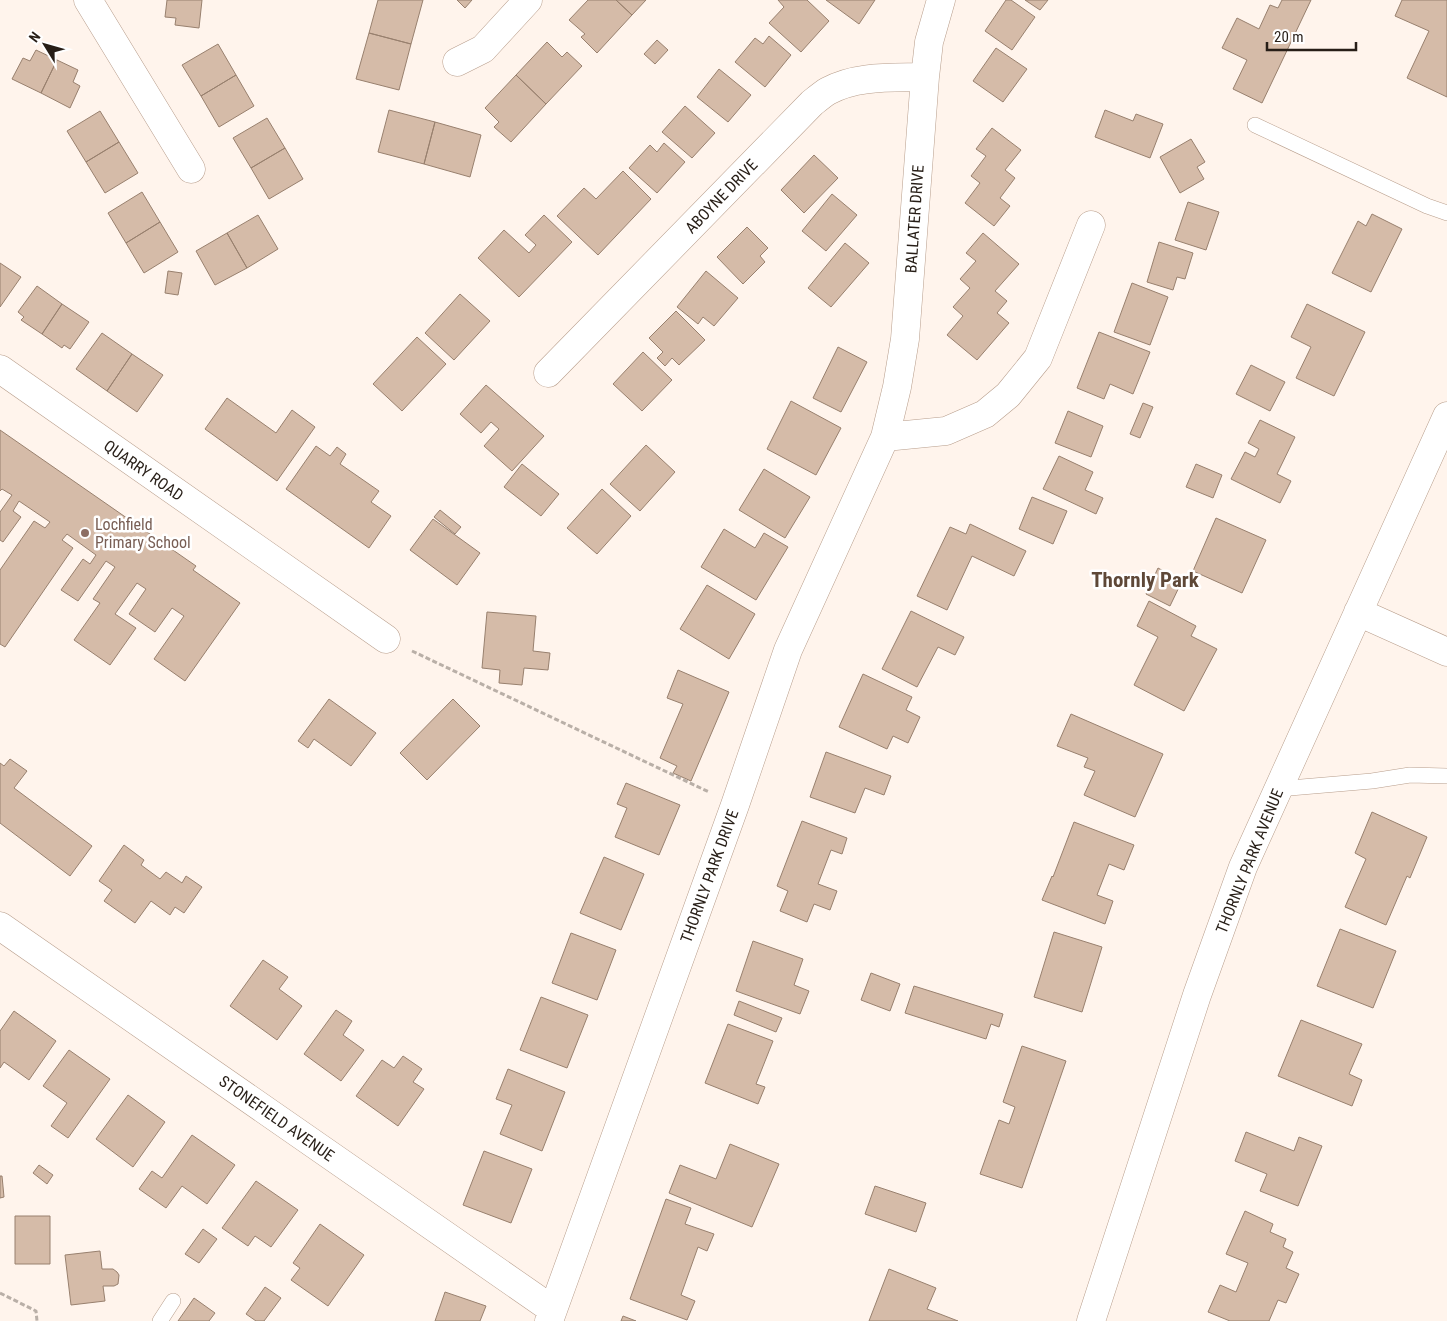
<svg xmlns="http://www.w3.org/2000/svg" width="1447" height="1321" font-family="'Roboto Condensed',sans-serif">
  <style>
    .building { fill: #d5bba8; stroke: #98806e }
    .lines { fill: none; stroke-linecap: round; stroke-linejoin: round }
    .service-casing { stroke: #b89e8c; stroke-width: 16 }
    .minor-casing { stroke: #b89e8c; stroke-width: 29 }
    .path { stroke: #b9afa7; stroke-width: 3; stroke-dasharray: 5 2.5; stroke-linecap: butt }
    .service { stroke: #fff; stroke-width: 15 }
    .minor { stroke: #fff; stroke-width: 28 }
    .education-dot { fill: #8d6e63; stroke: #fff; stroke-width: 2 }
    .labels { text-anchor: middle; stroke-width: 5; stroke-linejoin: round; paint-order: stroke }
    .street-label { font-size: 16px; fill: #271e17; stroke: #fff }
    .education-label { font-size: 16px; fill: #785e54; stroke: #fff; text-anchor: start }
    .district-label { font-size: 21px; font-weight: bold; fill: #5e4838; stroke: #fff }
  </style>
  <rect width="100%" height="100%" fill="#fff4ec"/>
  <path class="building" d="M167,0H202L199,28L175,25L176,18L165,17Z
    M378,0H423L411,44L369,33Z
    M457,0H472L465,8Z
    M588,0H616L632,15L597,53L581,37L585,34L569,20Z
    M616,0H646L632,15Z
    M807,0L829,21L801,52L769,23L784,7L778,0Z
    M826,0H875L859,24Z
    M1006,0H1011L1035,17L1012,50L985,31Z
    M1025,0H1048L1040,10Z
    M1282,0H1311L1262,103L1233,89L1247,60L1222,48L1237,18L1259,29L1270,5L1278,8Z
    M1402,0H1447V97L1407,78L1429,31L1395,16Z
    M369,33L411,44L399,90L356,79Z
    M769,36L791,55L765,87L735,62L755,38L763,44Z
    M657,40L668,50L655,64L644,54Z
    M547,42L562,57L567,52L582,66L546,104L516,75Z
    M218,44L236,75L201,96L182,65Z
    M996,48L1027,69L1003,102L973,81Z
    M36,50L57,60L41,93L12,79L23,58L30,61Z
    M57,60L78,70L73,82L80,86L70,108L41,93Z
    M719,69L751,95L728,122L697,97Z
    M236,75L254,106L219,127L201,96Z
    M516,75L546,104L511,142L494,127L499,122L485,108Z
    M685,106L715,133L692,158L662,132Z
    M389,110L435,122L424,164L378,152Z
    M1105,110L1133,121L1136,114L1163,124L1150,158L1095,137Z
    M100,111L119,142L86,162L67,131Z
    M267,118L285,148L251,168L233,138Z
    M435,122L481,135L470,177L424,164Z
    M992,128L1021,150L1005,170L1015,178L1000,198L1010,206L994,226L965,203L980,183L971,176L986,156L976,149Z
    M1191,139L1205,162L1197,167L1204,179L1180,193L1160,157Z
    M119,142L138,173L105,193L86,162Z
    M664,143L685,162L657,193L629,168L650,145L657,152Z
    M285,148L303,179L269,199L251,168Z
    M814,155L838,178L804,213L781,190Z
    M623,171L651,199L598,255L557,216L584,188L596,199Z
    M142,192L160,222L126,243L108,213Z
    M832,194L857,215L826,251L802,231Z
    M1188,202L1219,212L1206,250L1175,240Z
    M1372,214L1402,229L1371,292L1332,273L1358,221L1366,226Z
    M258,215L278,249L247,268L227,233Z
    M544,215L572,242L519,297L478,258L504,230L529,253L536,245L525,235Z
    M160,222L178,252L144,273L126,243Z
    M747,227L768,248L760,256L765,262L743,284L717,257Z
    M227,233L247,268L215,285L196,251Z
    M983,233L1019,264L995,291L1007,301L997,313L1009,323L977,360L947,335L963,316L953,307L970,288L960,279L976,261L966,253Z
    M1159,242L1193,253L1185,279L1177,277L1173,290L1147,282Z
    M845,243L869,263L831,307L808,288Z
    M0,263L21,277L0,307Z
    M168,271L182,273L178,295L165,293Z
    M706,271L738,298L714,326L703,317L698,324L677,307Z
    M1132,283L1168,297L1150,345L1114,332Z
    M37,286L62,304L42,334L21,320L24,317L18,312Z
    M460,294L490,321L454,360L425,333Z
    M62,304L89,322L70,349L64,345L62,348L42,334Z
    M1307,304L1365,332L1334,396L1296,378L1311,347L1291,337Z
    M676,311L705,340L679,365L672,358L665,366L657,358L663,352L649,338Z
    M1099,332L1150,352L1133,394L1110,384L1104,399L1077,388Z
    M102,333L132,354L107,391L76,369Z
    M417,337L446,364L402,411L373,384Z
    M838,347L867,362L841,412L813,398Z
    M643,352L672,380L642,411L613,384Z
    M132,354L163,375L137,412L107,391Z
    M1251,365L1285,382L1270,411L1236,394Z
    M486,385L544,436L512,471L484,446L499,429L491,422L481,433L460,414Z
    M227,398L276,433L292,410L315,427L277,481L205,429Z
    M791,401L841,428L816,475L767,449Z
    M1143,403L1153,407L1140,438L1130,434Z
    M1068,411L1103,426L1091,457L1055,443Z
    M1260,420L1295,437L1277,474L1291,481L1280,503L1231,479L1245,452L1255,457L1259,449L1248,443Z
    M0,430L196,566L193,570L240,603L185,681L154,659L184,616L172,608L155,632L129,614L146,589L137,583L115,614L136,628L110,665L74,640L100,603L93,599L115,567L106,561L78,601L61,590L83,559L90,564L96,555L67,534L62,540L73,548L5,647L0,644V570L34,521L45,528L50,522L19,501L13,511L21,517L3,542L0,540V512L12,495L2,489L0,491Z
    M646,445L675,472L640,511L610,484Z
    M316,446L330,456L337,447L346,454L340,464L379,491L371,502L391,516L369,548L286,489Z
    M1059,456L1093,472L1085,490L1103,498L1096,514L1043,489Z
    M522,464L559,494L541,516L504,487Z
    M1196,464L1222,475L1213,498L1186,487Z
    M764,469L810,497L785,538L739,510Z
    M602,489L631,516L597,554L567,528Z
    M1032,497L1067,511L1053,544L1019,529Z
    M440,510L461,527L455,534L434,517Z
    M1216,518L1266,540L1242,593L1193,571Z
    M433,519L480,553L457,585L410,550Z
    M970,524L1026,551L1014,576L972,556L947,610L917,596L950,527L966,534Z
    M724,529L755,548L764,533L788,547L756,600L701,567Z
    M1158,568L1182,581L1170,606L1146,594Z
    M707,585L755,614L729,659L680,629Z
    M1149,601L1196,626L1191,636L1217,649L1184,711L1134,685L1158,637L1137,626Z
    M911,611L964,637L955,655L938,647L917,687L882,669Z
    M487,612L536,616L533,651L550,653L548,670L524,668L522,685L499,683L500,670L482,668Z
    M678,670L729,692L691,781L673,773L677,766L660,758L683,704L667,698Z
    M863,674L912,697L906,710L920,717L908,743L893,736L887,749L839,727Z
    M329,699L376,733L351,766L314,739L308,748L298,741Z
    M453,699L480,726L427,780L400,753Z
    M1071,714L1163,754L1135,817L1084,795L1095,771L1084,767L1088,758L1057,746Z
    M826,752L891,776L884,795L865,788L855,813L810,797Z
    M10,759L27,771L14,788L92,846L70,876L0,823V763L4,766Z
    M626,783L680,805L659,855L615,837L627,808L617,804Z
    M1372,812L1427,837L1410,878L1407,876L1386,925L1345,907L1366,859L1355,853Z
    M802,821L847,838L842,854L831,850L818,884L837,891L830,910L814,904L807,922L780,911L788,891L777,886Z
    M1074,822L1134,845L1124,870L1109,864L1097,895L1113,901L1105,924L1042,900L1052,876L1053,877Z
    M124,845L144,860L141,865L160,879L166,872L182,883L186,876L202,887L184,913L175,907L170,915L151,901L135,923L104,901L112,890L99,881Z
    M604,857L644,874L621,930L580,913Z
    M1340,929L1396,951L1373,1008L1317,986Z
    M1054,932L1102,947L1082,1012L1034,997Z
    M571,933L616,950L597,1000L552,983Z
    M753,941L803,959L794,985L809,991L800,1014L736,991Z
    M263,960L288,977L279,989L302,1006L277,1040L230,1006Z
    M871,973L900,984L890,1011L861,1000Z
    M914,986L1003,1014L999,1027L991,1024L986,1039L905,1013Z
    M541,997L588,1015L567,1068L520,1050Z
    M739,1001L782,1018L776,1032L734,1015Z
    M336,1010L352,1021L343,1035L364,1050L341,1081L304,1054Z
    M14,1011L56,1041L29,1080L4,1062L0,1068V1031Z
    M1301,1020L1362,1044L1349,1074L1362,1080L1352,1106L1278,1076Z
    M728,1024L773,1041L756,1084L765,1087L758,1104L705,1083Z
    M1022,1046L1066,1061L1022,1188L980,1174L999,1120L1009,1124L1015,1107L1003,1102Z
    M69,1050L110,1079L68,1138L51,1126L67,1103L43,1086Z
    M403,1056L422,1069L413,1082L424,1089L398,1126L356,1096L382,1060L394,1068Z
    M508,1069L565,1092L542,1151L500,1134L512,1105L496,1099Z
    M128,1095L165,1122L133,1167L96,1139Z
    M1246,1132L1294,1151L1299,1137L1322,1146L1298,1206L1260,1191L1267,1174L1235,1161Z
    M192,1135L235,1165L207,1204L182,1186L166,1208L139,1189L152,1171L162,1178Z
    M730,1144L779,1164L752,1227L669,1193L680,1165L716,1179Z
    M484,1151L532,1169L511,1223L463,1205Z
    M39,1165L53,1175L47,1184L33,1173Z
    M0,1176H2L4,1197L0,1198Z
    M256,1181L298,1210L271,1247L255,1236L248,1246L222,1228Z
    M875,1186L926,1203L916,1232L865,1214Z
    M666,1199L691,1208L685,1224L714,1234L707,1251L698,1247L681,1295L695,1301L687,1320L630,1299Z
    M1245,1211L1273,1224L1270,1232L1286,1239L1283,1247L1293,1252L1286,1268L1299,1274L1286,1303L1278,1300L1269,1321H1230L1208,1312L1220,1285L1236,1292L1248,1263L1226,1254Z
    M15,1216H50V1264H15Z
    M320,1224L364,1255L328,1306L291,1280L300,1268L293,1263Z
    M203,1229L217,1239L199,1263L185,1254Z
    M100,1251L102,1269H113L117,1272L119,1275L118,1284L114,1286H103L105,1301L71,1305L65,1255Z
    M889,1269L936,1288L927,1309L958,1321H869Z
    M265,1287L281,1298L264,1321H256L246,1314Z
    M445,1292L486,1306L480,1321H435Z
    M194,1298L215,1313L209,1321H178Z
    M623,1316L636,1321H621Z"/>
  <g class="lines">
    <defs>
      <path id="service" d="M1255,125L1427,206L1447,213
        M1278,789L1372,781L1410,775L1447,776
        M160,1321L173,1301"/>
      <path id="minor" d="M88,0L191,169
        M457,62L483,49L528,0
        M0,369L386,639
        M548,373L812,103C817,99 823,94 828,91C857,75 893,78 925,77
        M885,437L946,431L985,414L1008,395L1038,358L1091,225
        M1358,612L1447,652
        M0,926L553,1310
        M549,1321L735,805L788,650L885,437L897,387L905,339L925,77L929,42L941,0
        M1091,1321L1197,995L1243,867L1447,416"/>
    </defs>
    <use href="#service" class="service-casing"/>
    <use href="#minor" class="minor-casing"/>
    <path class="path" d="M412,651L709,792
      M0,1293L36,1311L37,1321"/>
    <use href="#service" class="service"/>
    <use href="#minor" class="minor"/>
  </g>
  <circle class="education-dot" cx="85" cy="533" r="5"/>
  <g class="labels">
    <g class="street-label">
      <text transform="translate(721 196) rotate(-46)" y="6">ABOYNE DRIVE</text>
      <text transform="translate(914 219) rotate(-86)" y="6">BALLATER DRIVE</text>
      <text transform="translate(144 470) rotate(35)" y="6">QUARRY ROAD</text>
      <text transform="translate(1249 861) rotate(-68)" y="6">THORNLY PARK AVENUE</text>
      <text transform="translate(709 876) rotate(-70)" y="6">THORNLY PARK DRIVE</text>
      <text transform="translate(277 1118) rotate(35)" y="6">STONEFIELD AVENUE</text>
    </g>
    <g class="education-label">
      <text x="95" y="530">Lochfield<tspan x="95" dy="18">Primary School</tspan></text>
    </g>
    <g class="district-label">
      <text x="1145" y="587">Thornly Park</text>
    </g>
  </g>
  <g transform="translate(45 45) rotate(307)" stroke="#ffffff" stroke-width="4" paint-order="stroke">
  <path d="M0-4L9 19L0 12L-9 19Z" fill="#271e17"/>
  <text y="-8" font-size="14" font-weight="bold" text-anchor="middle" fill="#271e17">N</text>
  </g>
  <path d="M1267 42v8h89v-8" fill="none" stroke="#271e17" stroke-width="2.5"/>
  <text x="1274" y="42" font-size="15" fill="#271e17" stroke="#ffffff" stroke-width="4" paint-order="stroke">20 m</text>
</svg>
